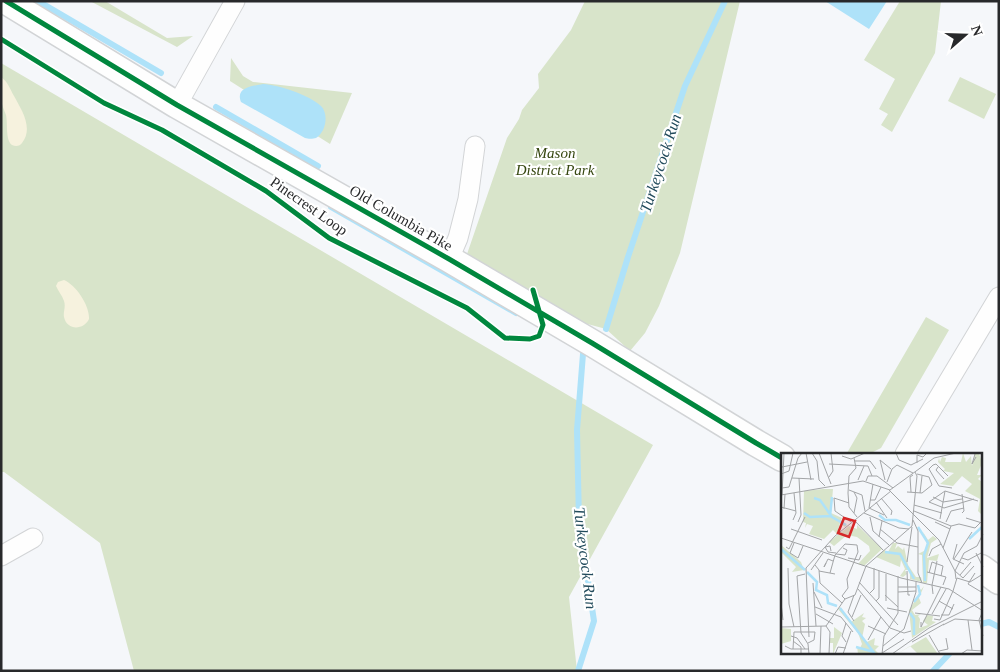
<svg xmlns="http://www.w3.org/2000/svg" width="1000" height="672" font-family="'Times New Roman',serif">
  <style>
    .green { fill: #d8e4ca }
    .sand { fill: #f6f2de }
    .water { fill: #aee2f9 }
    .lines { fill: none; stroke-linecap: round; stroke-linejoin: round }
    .stream { stroke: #aee2f9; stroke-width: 6 }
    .street-casing { stroke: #d2d4d6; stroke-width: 21 }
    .secondary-casing { stroke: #d2d4d6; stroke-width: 29 }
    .street { stroke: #fefefe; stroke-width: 19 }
    .secondary { stroke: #fefefe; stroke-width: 26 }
    .cycleway-casing { stroke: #fff; stroke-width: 8 }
    .cycleway { stroke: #00873e; stroke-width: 5 }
    .labels { text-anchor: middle; stroke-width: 4.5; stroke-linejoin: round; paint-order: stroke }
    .park-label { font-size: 15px; font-style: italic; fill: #364710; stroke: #fff }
    .street-label { font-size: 15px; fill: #28292b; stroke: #fff }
    .water-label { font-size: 16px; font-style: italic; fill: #224b5c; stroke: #fff }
    .inset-river { fill: none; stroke: #aee2f9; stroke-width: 2.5 }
    .inset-road { fill: none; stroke: #a3a5a7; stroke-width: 1 }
    .view { fill: #d62828; fill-opacity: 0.15; stroke: #d62828; stroke-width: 2.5 }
    .inset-edge { fill: none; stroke: #28292b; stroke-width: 2.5 }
  </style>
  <rect width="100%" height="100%" fill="#f5f7fa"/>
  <path class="green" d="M90,1H105L167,38L193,36L177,47Z
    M585,1H740L680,253L659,306L645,333L630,351L606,329L569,319L466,257L507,138L519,119L522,110L539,88L538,74L571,30Z
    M900,1H941L935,53L892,132L881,125L888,114L879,109L895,79L864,60Z
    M231,58L243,76L253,82L352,93L330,144L230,81Z
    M1,63L653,445L569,597L577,671H134L100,543L4,472H1Z
    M960,77L996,94L984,119L948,101Z
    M926,317L949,330L881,448L869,454L847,453Z"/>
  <path class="sand" d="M1,77C8,82 10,89 14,96C21,109 34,128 22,143C20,146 16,147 12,145C5,140 8,123 6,115C4,110 2,105 1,100C1,92 1,85 1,77Z
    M64,280C76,285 90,306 89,319C84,330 67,331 64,317C63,312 66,307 64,301C62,295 58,291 56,286L58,282Z"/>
  <path class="water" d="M825,1H887L869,29Z
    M263,84C279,85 309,95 321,106C329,114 326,132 316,138C313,139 308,139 305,138L241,102C235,87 253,86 263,84Z"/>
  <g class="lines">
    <path class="stream" d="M38,1L161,73
      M216,107L318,166
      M331,207L516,313
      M606,329L628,257L685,86L725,1
      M981,624L989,622L999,627
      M578,671L594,621L579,521L577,430L583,354
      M933,671L950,653"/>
    <defs>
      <path id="street" d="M177,105L235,1
        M449,259L458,238L468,199L475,146
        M905,454L999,297
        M1,556L33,538"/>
      <path id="secondary" d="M6,1L177,105L449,259L592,343L756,443L782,458
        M981,568L999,581"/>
    </defs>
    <use href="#street" class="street-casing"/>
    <use href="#secondary" class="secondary-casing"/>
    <use href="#street" class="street"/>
    <use href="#secondary" class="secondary"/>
    <defs>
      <path id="cycleway" d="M6,1L177,105L449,259L592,343L756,443L782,458
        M1,39L104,103L162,130L266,191L329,238L467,308L505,338L530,339L539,336L543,325L533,290"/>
    </defs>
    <use href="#cycleway" class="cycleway-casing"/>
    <use href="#cycleway" class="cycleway"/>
  </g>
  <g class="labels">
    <g class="park-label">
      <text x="555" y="158">Mason<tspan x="555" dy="17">District Park</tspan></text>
    </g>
    <g class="street-label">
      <text transform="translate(309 206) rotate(35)" y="5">Pinecrest Loop</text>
      <text transform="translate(401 218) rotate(30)" y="5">Old Columbia Pike</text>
    </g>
    <g class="water-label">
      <text transform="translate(660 163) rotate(-72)" y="6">Turkeycock Run</text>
      <text transform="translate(586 558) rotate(83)" y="6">Turkeycock Run</text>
    </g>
  </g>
  <g transform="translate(781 453)">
    <rect width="201" height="201" fill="#f5f7fa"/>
    <path d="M182,0L185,9L190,3L191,13L194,0H198L201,10L196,22H201L197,26L201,29V62L197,58L199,46L184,38L191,31L181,23L172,33L159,31L173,20L162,18L164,16L157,9L158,5L159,9L161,4L165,5L164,9H180ZM42,36H52L50,60L61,65L60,67L66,72L64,74L59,70L56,81L52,77L43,86L28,81L32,73L26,71L24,75L25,70L22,69L23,38ZM76,72L101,96L83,113L77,111L89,98L88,93L76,84L66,82L53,93L48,89L68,73L76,76ZM142,79L147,87L152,83L156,86L150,90L146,105L158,101L156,108L148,107L146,130H142L141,102L137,101L145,97L146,91ZM112,90H116L114,96L117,93L122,97L123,94L127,112L135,124H140L141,129L129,126V117H124L126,121L122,124L119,123L124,116L120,107L119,114L95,104L103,97L107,99ZM0,92L20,109L23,117L11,119L15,114L0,99ZM136,132L140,137L143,133L138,145L140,150L131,157L134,162L140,161L137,163L139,166L138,175L147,172L142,168L146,162L152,163L151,168L155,169L131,185L128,157L139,140ZM59,154L70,169L83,160L81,164L85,165L81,168L84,171L81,185L86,189L94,185L93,192L98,193L94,197L98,201H77L76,193L79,195L81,191L77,180L57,156ZM53,174L61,180L52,201V190H49V185H53ZM0,175L10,176V188L0,191ZM145,184L157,201H137L129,193L116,201Z" fill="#d8e4ca"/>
    <path class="inset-river" d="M33,45L39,47L51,64L65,72M23,60L29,64L49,63L51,44M98,62L104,67H115L129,72M137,74L147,90L143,102L144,128M188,86L201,74M0,96L24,117M104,99L119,101L133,126M26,119L36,129L35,137L46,142L47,150L56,153M133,149L139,141L137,132M59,155L94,201M129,160L133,166V182M75,194L93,199"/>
    <path class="inset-road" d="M25,0L30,27M31,0L36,8L38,27L44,33M38,0L50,31M115,0L118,7L130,12L142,6M194,1L191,11L195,4M61,3L70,6L84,0M73,5L75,15L68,23L67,40L68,54L76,64M74,8H89L95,16M136,10V2L142,4L146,0M48,11L87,13L91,23M152,12L148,16L158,33L171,35M152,12L155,11L167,23M1,14L26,9M157,14L155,17L163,26M0,21L8,18L12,0M48,24L52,18L50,0M11,25L33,26M77,27L83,13M104,27L99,7L110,16M85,28L87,23H96L112,35M106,29L111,16L116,12L132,20M1,35L8,34L17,5L21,0M68,37L81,42L84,58M108,37L158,87L174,118L175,126M126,39L141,40L151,32L148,24L136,21M130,39L129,24L132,22M139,40L141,23M0,42L82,28L109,37L153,5L175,0M1,42L3,0M152,44L162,49L181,46M53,45L54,58L70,69M53,45L68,50M100,45L111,58L110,62M89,47H94L100,34M95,49L106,65M148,49L164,38L197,48M148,49L163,55L193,46M133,52L161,60M0,54L15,58M88,55L92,31M88,55L103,62M3,56L4,41M133,58L170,73M73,60L76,45L73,39M83,60L118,75L128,76M181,60L183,58L181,41M89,64L92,78L108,92M185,65L201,70M159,66L164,38M12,67L15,60L13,40M73,67L102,97M132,67L137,78V120L141,130M17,69L20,62L18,25M154,69L169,76M165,69L170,58L183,55M170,73L178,71L194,75L199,70M10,76L41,87M99,76L116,90L137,94M98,84L101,68M0,85L120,125L168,136L202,158M13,90L9,100L17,105L22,93M176,91L172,106L183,111M5,94L8,96L24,64M162,95L170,73M50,98L49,93L44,94L47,99L55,100M195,100L202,114M55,101L64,102L66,97L62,95M148,103L151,96L160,91M67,105L78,107L80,102M181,105L187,107L202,99M173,106L191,79M126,109L131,74M45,110L43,114L47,106L52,108M34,112L38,117L39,130L61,150M193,113L182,125L174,118L183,100L196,93L202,81M7,115L8,151L13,174M30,117L42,100M38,118L54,121M126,118L127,142H129M146,119L165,124L162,132M49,120L54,102L64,91L76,92L77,99L66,126L67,135L61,143L64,146M148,120L151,109L162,113L160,123M194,120L187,131L202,140M24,121L16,123L20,180L27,191L28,201M105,121V148M179,122L190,109M78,129L117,172M32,130L35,173M117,134H135M77,136L109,175L123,180L130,178M172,138L176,125L189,129L202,121M33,139L41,155M117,139L135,138M89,140L93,136V115M152,141L151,132L156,108M73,142L67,159L73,168M104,142L117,154M95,148L98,145V118M158,148L172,156M0,150L2,167M34,154L60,164L72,179M106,155L126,159M134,160L159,163M201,160L198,167L202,183M35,161L52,171M151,161L165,136M160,162H168L173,151M71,164L80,142M153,166L159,167L172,138M187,167L191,197M140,169V174L160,134M65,170L61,183L65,189M162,172L174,166L202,168M45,173L49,179L48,201M87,173L105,181M0,174L45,173L64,146L74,142L85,113L131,73L136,23L134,19M148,182L159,201M10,183L16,185L24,196M28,184L25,115L54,83L110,38M87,187L100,164M12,188L20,194V201M131,189L163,171M4,193L10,196H28M102,193L123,176L135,139V129M12,196L13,179H34L33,187L27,190M158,198L167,196L165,185M101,200L123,186M39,201L40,173M54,201L57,194L65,195M62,201L70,178M101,201L103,183L117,160V123M111,201L148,175L202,148M180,201L186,197L202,198"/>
    <path class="view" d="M63,65L74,68L68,84L57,80Z"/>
    <rect width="201" height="201" class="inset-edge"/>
  </g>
  <rect width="1000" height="672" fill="none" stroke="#28292b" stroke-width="5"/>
  <g transform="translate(965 35) rotate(70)" stroke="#ffffff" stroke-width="4" paint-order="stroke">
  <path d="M0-4L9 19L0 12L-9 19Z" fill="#28292b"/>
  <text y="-8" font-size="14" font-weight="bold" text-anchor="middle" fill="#28292b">N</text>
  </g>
</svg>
